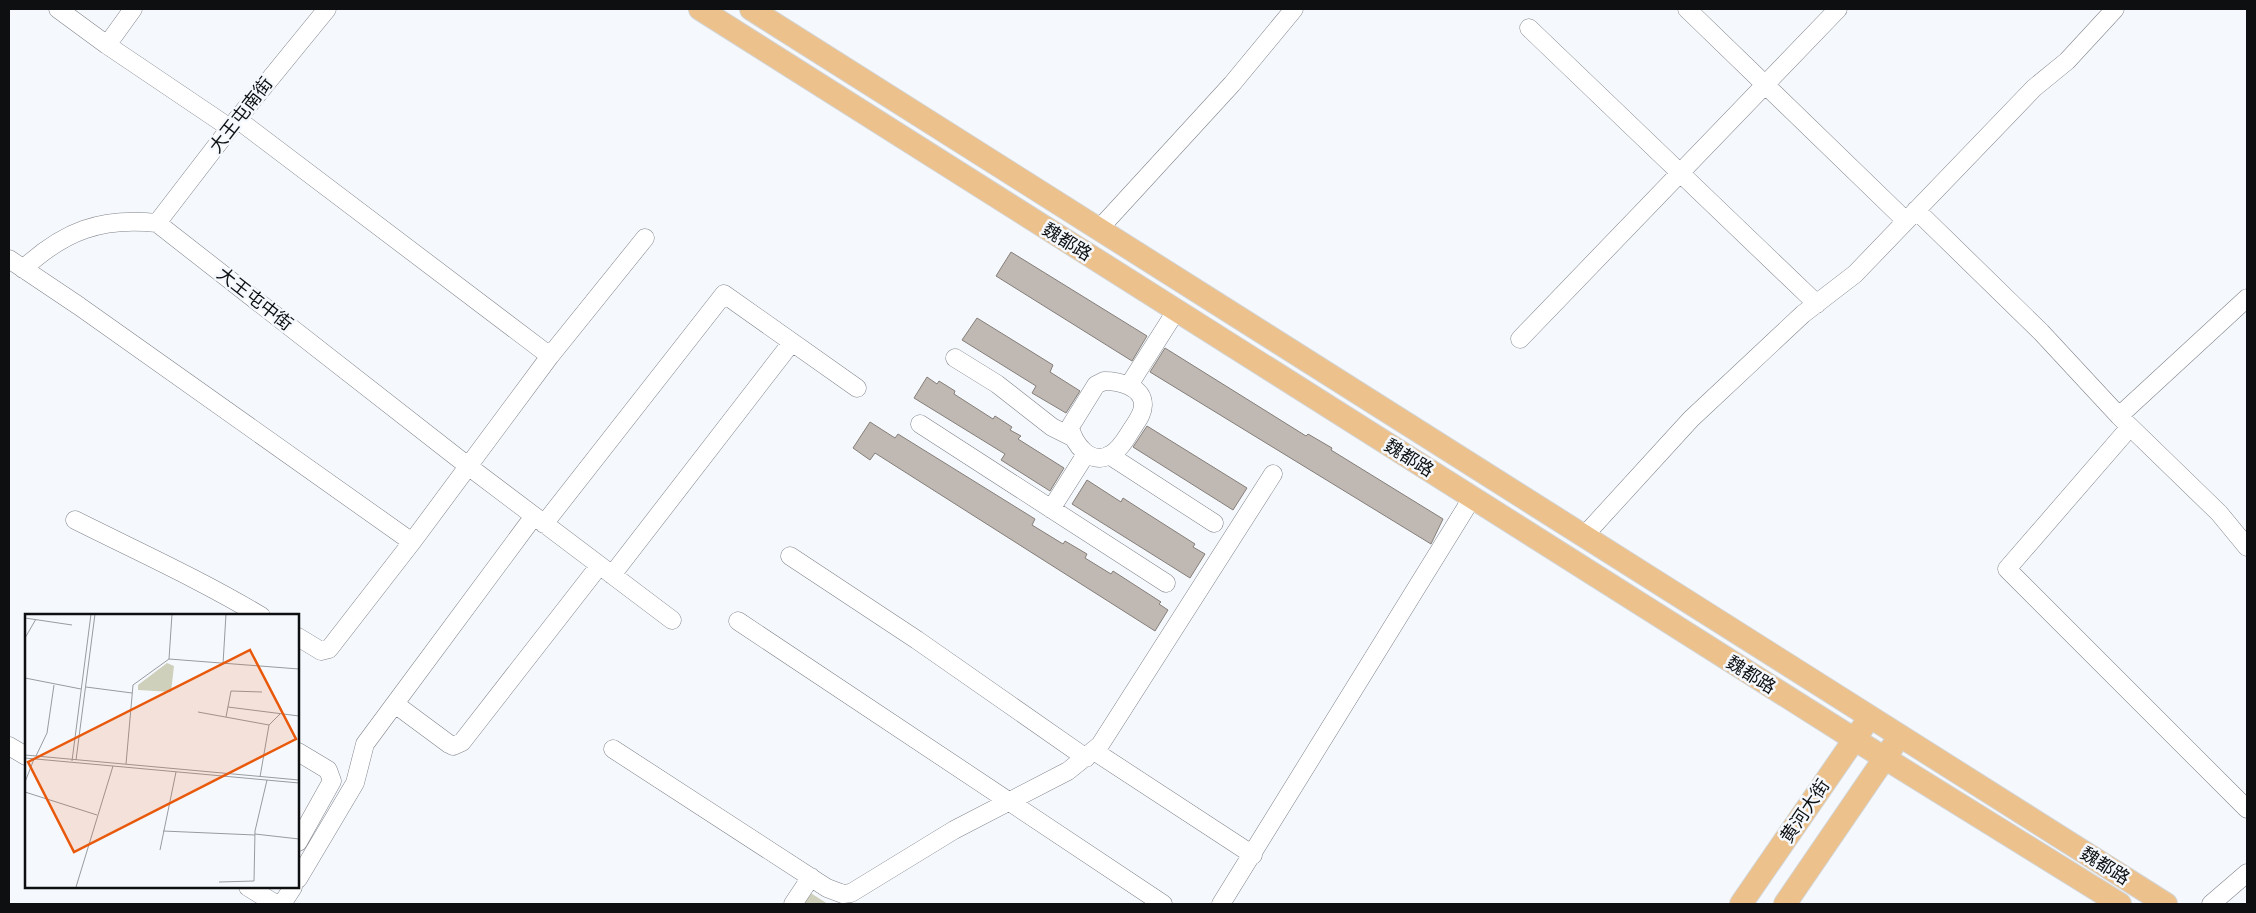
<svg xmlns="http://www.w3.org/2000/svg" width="2256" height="913" font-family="Commissioner,'Noto Sans SC',sans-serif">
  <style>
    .green { fill: #cfd0bc }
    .building { fill: #bfb8b3; stroke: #857e79 }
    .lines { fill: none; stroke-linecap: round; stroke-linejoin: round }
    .minor-casing { stroke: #80848a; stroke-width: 19 }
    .major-casing { stroke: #d3d4d4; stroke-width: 24 }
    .minor { stroke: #fff; stroke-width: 18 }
    .major { stroke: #edc18b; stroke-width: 22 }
    .labels { text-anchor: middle; stroke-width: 5; stroke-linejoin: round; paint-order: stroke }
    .street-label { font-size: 18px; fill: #0d0f11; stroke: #f5f9fe }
    .inset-road { fill: none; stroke: #989b9f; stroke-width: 1 }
    .view { fill: #e8590c; fill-opacity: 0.15; stroke: #e8590c; stroke-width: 2.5 }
    .inset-edge { fill: none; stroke: #0d0f11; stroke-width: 2.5 }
  </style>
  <rect width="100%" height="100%" fill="#f5f9fe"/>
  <path class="green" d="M809,892L828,904H801Z"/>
  <path class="building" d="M1011,252L1147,336L1132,361L996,276Z
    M977,318L1053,365L1050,372L1080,391L1066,413L1032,393L1036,386L962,340Z
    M1165,348L1306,436L1308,434L1332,448L1331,450L1443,519L1431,544L1150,372Z
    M927,377L937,384L939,381L955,391L954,394L993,419L995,416L1012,427L1010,430L1021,436L1018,439L1064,468L1050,491L1001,460L1005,454L914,398Z
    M870,422L895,438L898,434L1035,519L1032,525L1063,544L1065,541L1087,554L1085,558L1111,574L1113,571L1161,602L1159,604L1168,610L1155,631L875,453L870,460L853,448Z
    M1147,426L1247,488L1233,510L1133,447Z
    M1087,480L1121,502L1123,498L1140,509L1195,544L1193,547L1205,554L1190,578L1072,504Z"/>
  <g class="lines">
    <defs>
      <path id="minor" d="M58,9L107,45L230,128
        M1687,9L1906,221
        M1529,28L1817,304
        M107,45L133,9
        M237,119L550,356
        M1916,210L2041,332L2119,416L2219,513L2247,547
        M157,223L230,128L327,9
        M1099,229L1232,84L1294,9
        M9,259L79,306L412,542
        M23,269C64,231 101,217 157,223L468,466L672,620
        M1520,339L1838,9
        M955,358L997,384L1052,427L1072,437
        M1104,381C1118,381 1143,386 1143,405C1143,414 1137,421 1132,429C1126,438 1121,449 1110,455C1090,466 1074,444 1070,427L1096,385Z
        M1129,385L1176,311
        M2119,416L2247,298
        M920,424L1166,583
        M2130,427L2007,569L2247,809
        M1109,455L1214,523
        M1051,509L1086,454
        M75,520C137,551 201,580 261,616
        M544,524L724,294L857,388
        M1584,536L1691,419L1803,314L1855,274L2034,88L2067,61L2115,9
        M790,556L917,640L1086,758
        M612,575L792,342
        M738,621L1163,904
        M298,637L321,651L329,649L412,542L550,356L645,238
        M395,704L449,744L453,746L462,742L599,566
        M9,746L26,756
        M613,749L827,888L843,894L851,893L954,830L1068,771L1100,745L1273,474
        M1094,751L1253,855
        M298,752L328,770L332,781L298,842
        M298,879L355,783L365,744L534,516
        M248,887L276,904
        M282,904L293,887
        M793,904L811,877
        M1221,904L1472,498
        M2211,904L2247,873"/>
      <path id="major" d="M700,9L1854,739L2120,904
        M751,9L2166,904
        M1741,904L1863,727
        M1785,904L1893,746"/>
    </defs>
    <use href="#minor" class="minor-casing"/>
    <use href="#major" class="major-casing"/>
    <use href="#minor" class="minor"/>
    <use href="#major" class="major"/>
  </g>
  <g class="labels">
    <g class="street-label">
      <text transform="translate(241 115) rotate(-52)" y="6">大王屯南街</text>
      <text transform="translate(1067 242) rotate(32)" y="6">魏都路</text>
      <text transform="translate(255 299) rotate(38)" y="6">大王屯中街</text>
      <text transform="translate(1409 458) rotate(32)" y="6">魏都路</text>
      <text transform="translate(1751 675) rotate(32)" y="6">魏都路</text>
      <text transform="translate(1805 811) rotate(-56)" y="6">黄河大街</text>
      <text transform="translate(2105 866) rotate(32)" y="6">魏都路</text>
    </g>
  </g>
  <g transform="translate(25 614)">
    <rect width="274" height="274" fill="#f5f9fe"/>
    <path d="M142,49L149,52L146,78L113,76V71Z" fill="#cfd0bc"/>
    <path class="inset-road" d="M0,4L47,11M0,24L11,5M144,45L274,55M144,45L147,0M198,50L201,0M0,64L56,75M61,73L107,79M203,93L274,102M173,98L244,111L255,100M201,103L206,77L237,78M0,141L274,166M11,142L22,119L29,71M0,144L274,169M51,146L70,0M47,147L66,0M101,150L108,71L144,45M235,163L244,111M0,168L9,145M0,178L72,201M138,217L230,221M230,220L274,225M135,236L151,158M194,268L229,267L230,217L242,166M51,273L88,152"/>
    <path class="view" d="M225,36L271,125L49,238L3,148Z"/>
    <rect width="274" height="274" class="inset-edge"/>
  </g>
  <rect width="2256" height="913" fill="none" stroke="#0d0f11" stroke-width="20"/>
</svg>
